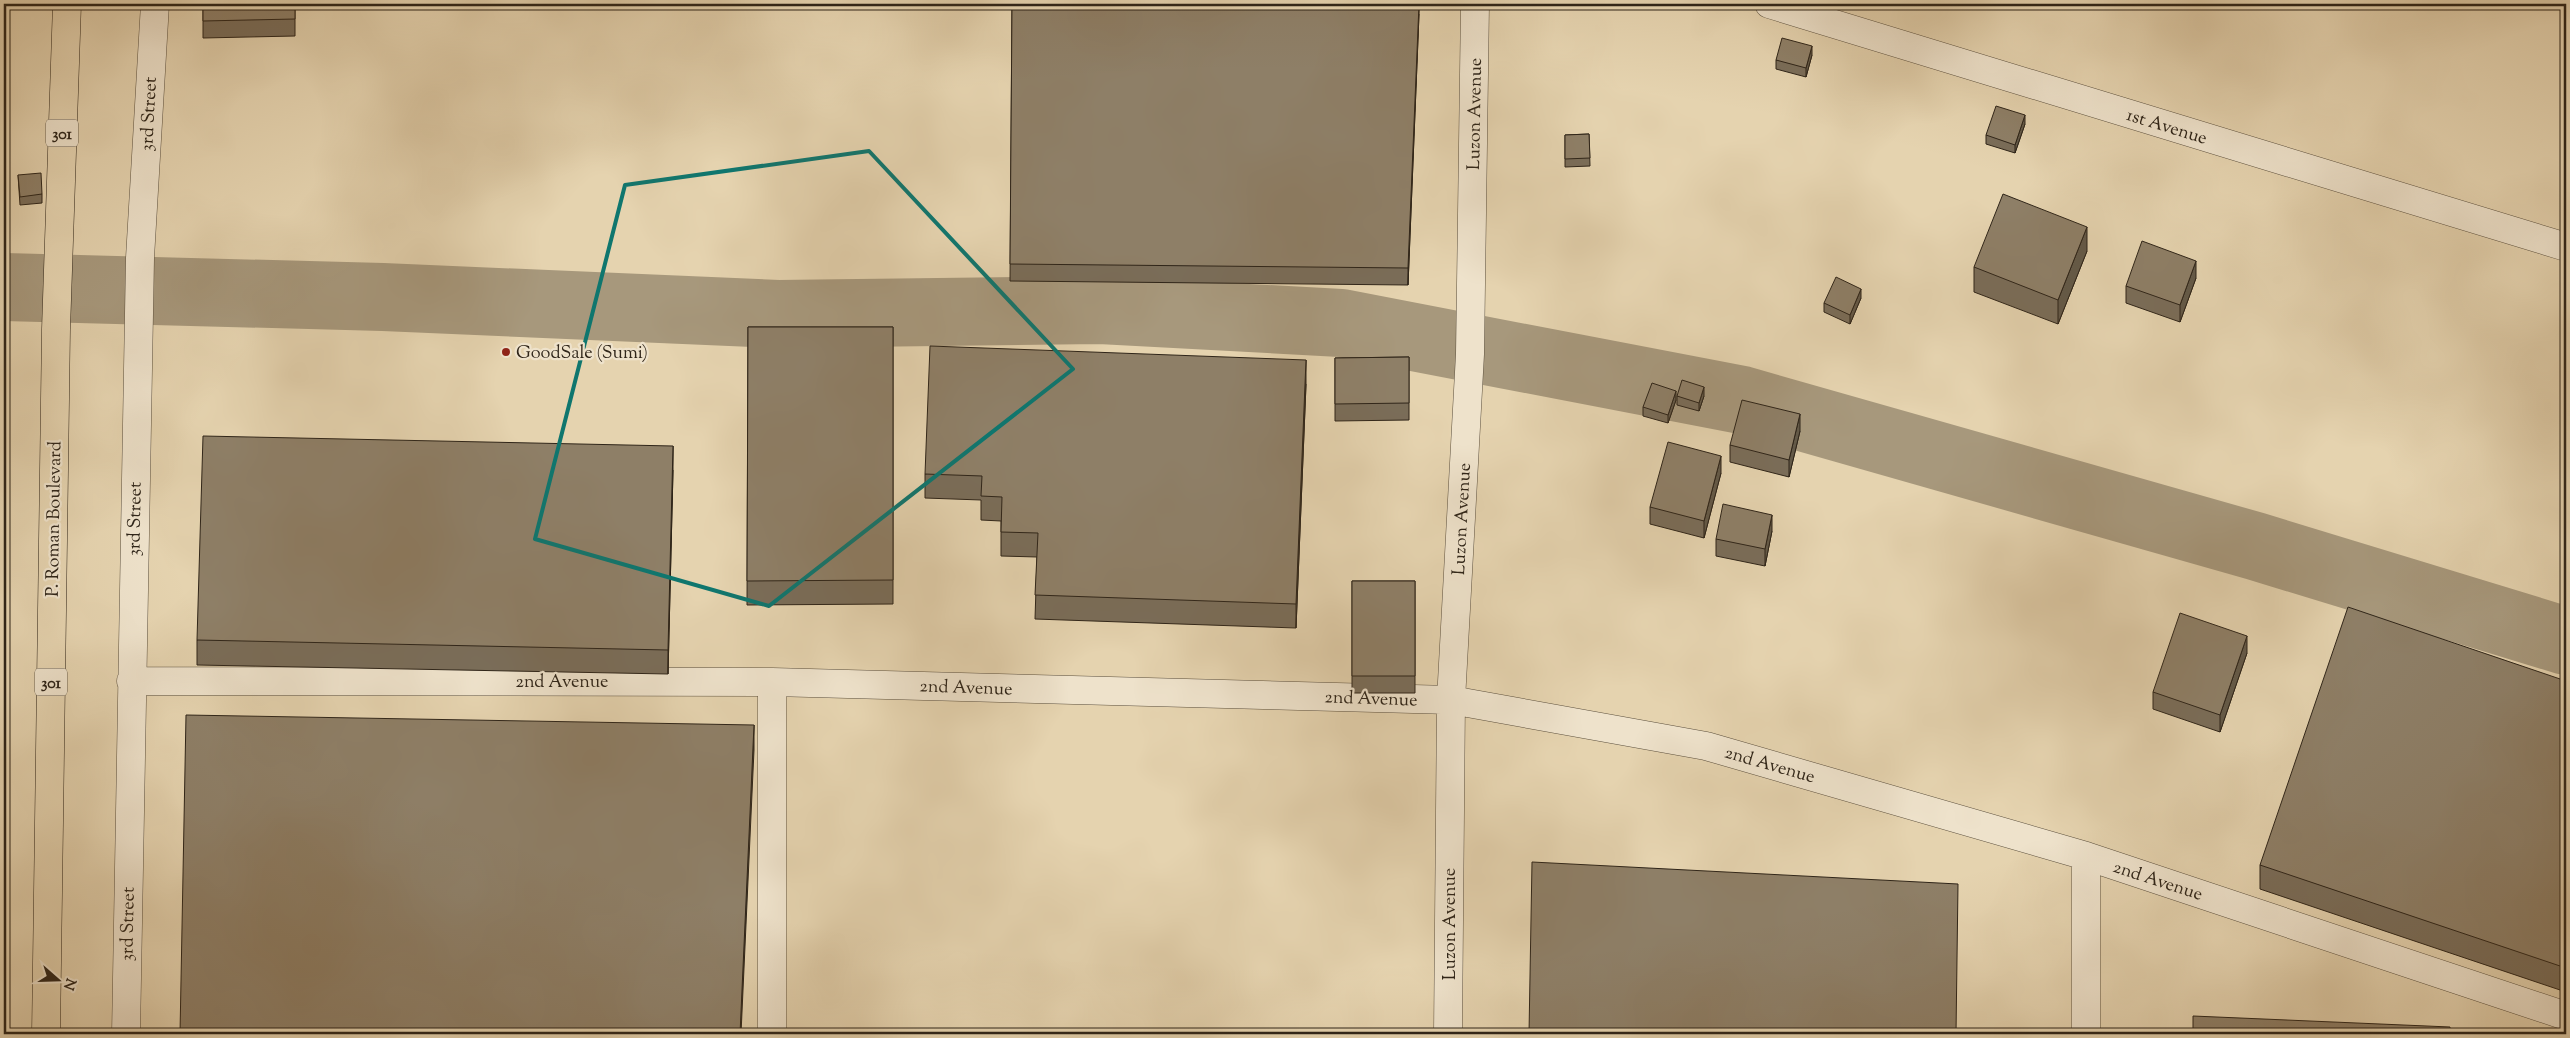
<svg xmlns="http://www.w3.org/2000/svg" width="2570" height="1038" font-family="'Sorts Mill Goudy',serif">
  <style>
    .lines { fill: none; stroke-linecap: round; stroke-linejoin: round }
    .river { stroke: #a7987c; stroke-width: 68 }
    .minor-casing { stroke: #5c503e; stroke-width: 29 }
    .major-casing { stroke: #2f2519; stroke-width: 29 }
    .minor { stroke: #eee2cb; stroke-width: 28 }
    .major { stroke: #e5d3af; stroke-width: 28 }
    .wall { fill: #7a6d59; stroke: #2f2519 }
    .shaded-wall { fill: #635948; stroke: #2f2519 }
    .building { fill: #8e7f67; stroke: #2f2519 }
    .marked { fill: none; stroke: #0f766e; stroke-width: 4; stroke-linejoin: round }
    .poi-dot { fill: #8f2418; stroke: #eee2cb; stroke-width: 2 }
    .labels { text-anchor: middle; stroke-width: 4.5; stroke-linejoin: round; paint-order: stroke }
    .shield { fill: #eee2cb; stroke: #685e4e; stroke-width: 1 }
    .shield-label { font-size: 16px; font-weight: bold; fill: #2f2519 }
    .street-label { font-size: 18px; fill: #2f2519; stroke: #eee2cb }
    .poi-label { font-size: 18px; fill: #2f2519; stroke: #eee2cb; text-anchor: start }
  </style>
  <rect width="100%" height="100%" fill="#e5d3af"/>
  <filter id="stains"><feTurbulence type="fractalNoise" baseFrequency=".004" numOctaves="4"/><feColorMatrix values="0 0 0 0 .2 0 0 0 0 .09 0 0 0 0 .02 0 0 0 .5 -.17"/></filter>
  <radialGradient id="worn" r=".72"><stop offset=".6" stop-color="#630" stop-opacity="0"/><stop offset="1" stop-color="#630" stop-opacity=".3"/></radialGradient>
  <g class="lines">
    <path class="river" d="M4,287L383,297L778,314L1100,310L1341,323L1742,400L2255,546L2566,641"/>
    <defs>
      <path id="minor" d="M1769,4L2566,247
        M131,681L772,682L1451,700L1706,746L2086,856L2566,1016
        M772,682V1034
        M126,1034L140,258L155,4
        M1448,1034L1451,700L1470,354L1475,4
        M2086,1034V856"/>
      <path id="major" d="M46,1034L56,329L67,4"/>
    </defs>
    <use href="#minor" class="minor-casing"/>
    <use href="#major" class="major-casing"/>
    <use href="#minor" class="minor"/>
    <use href="#major" class="major"/>
  </g>
  <path class="wall" d="M203,4H295V36L203,38Z
    M1012,4L1419,14L1408,285L1010,281Z
    M1812,55L1806,77L1776,69V60Z
    M2025,124L2015,153L1986,144V135Z
    M1589,134L1590,166L1565,167V135Z
    M18,175L42,194V203L20,205Z
    M2087,251L2058,324L1974,292V267Z
    M2196,278L2180,322L2126,303V286Z
    M1861,298L1850,324L1824,312V303Z
    M748,327H893V604L747,605Z
    M1409,357V420L1335,421V358Z
    M1306,384L1296,628L1035,619L1037,557L1001,556V521L981,520V500L925,498V474Z
    M1677,396H1704L1699,411L1677,405Z
    M1676,400L1668,423L1643,416V407Z
    M1800,431L1789,477L1730,462V445Z
    M673,470L668,674L197,665V640Z
    M1721,473L1704,538L1650,524V507Z
    M1772,531L1765,566L1716,556V539Z
    M1352,581H1415V693H1352Z
    M2247,653L2220,732L2153,709V692Z
    M2566,681V992L2260,889V865Z"/>
  <path class="shaded-wall" d="M1419,4V14L1408,285V268Z
    M1812,46V55L1806,77V68Z
    M2025,115V124L2015,153V145Z
    M2087,227V251L2058,324V300Z
    M2196,261V278L2180,322V305Z
    M1861,289V298L1850,324V315Z
    M1306,360V384L1296,628V604Z
    M1704,387V396L1699,411V403Z
    M1676,391V400L1668,423V415Z
    M1800,414V431L1789,477V460Z
    M673,446V470L668,674V650Z
    M1721,456V473L1704,538V521Z
    M1772,515V531L1765,566V549Z
    M2247,636V653L2220,732V715Z
    M754,725V750L741,1034H740Z"/>
  <path class="building" d="M203,4H295V19L203,21Z
    M1012,4H1419L1408,268L1010,264Z
    M1782,38L1812,46L1806,68L1776,60Z
    M1996,106L2025,115L2015,145L1986,135Z
    M1589,134L1590,158L1565,159V135Z
    M41,173L42,194L20,197L18,175Z
    M2003,194L2087,227L2058,300L1974,267Z
    M2142,241L2196,261L2180,305L2126,286Z
    M1836,277L1861,289L1850,315L1824,303Z
    M748,327H893V580L747,581Z
    M930,346L1306,360L1296,604L1035,595L1038,533L1001,532L1002,497L981,496L982,476L925,474Z
    M1409,357V403L1335,404V358Z
    M1682,380L1704,387L1699,403L1677,396Z
    M1652,383L1676,391L1668,415L1643,407Z
    M1742,400L1800,414L1789,460L1730,445Z
    M203,436L673,446L668,650L197,640Z
    M1668,442L1721,456L1704,521L1650,507Z
    M1723,504L1772,515L1765,549L1716,539Z
    M1352,581H1415V676H1352Z
    M2348,607L2566,681V968L2260,865Z
    M2180,613L2247,636L2220,715L2153,692Z
    M186,715L754,725L740,1034H180Z
    M1532,862L1958,884L1956,1034H1529Z
    M2193,1016L2450,1027V1034H2193Z"/>
  <path class="marked" d="M869,151L1073,369L769,606L535,539L625,185Z"/>
  <circle class="poi-dot" cx="506" cy="352" r="5"/>
  <g class="labels">
    <g class="shield">
      <rect x="46" y="119.5" width="32" height="27" rx="4"/>
      <rect x="35" y="668.5" width="32" height="27" rx="4"/>
    </g>
    <g class="shield-label">
      <text x="62" y="139">301</text>
      <text x="51" y="688">301</text>
    </g>
    <g class="street-label">
      <text transform="translate(148 114) rotate(-87)" y="6">3rd Street</text>
      <text transform="translate(1474 114) rotate(-89)" y="6">Luzon Avenue</text>
      <text transform="translate(2167 126) rotate(17)" y="6">1st Avenue</text>
      <text transform="translate(53 519) rotate(-89)" y="6">P. Roman Boulevard</text>
      <text transform="translate(134 519) rotate(-89)" y="6">3rd Street</text>
      <text transform="translate(1461 519) rotate(-87)" y="6">Luzon Avenue</text>
      <text x="562" y="687">2nd Avenue</text>
      <text transform="translate(966 687) rotate(2)" y="6">2nd Avenue</text>
      <text transform="translate(1371 698) rotate(2)" y="6">2nd Avenue</text>
      <text transform="translate(1770 764) rotate(16)" y="6">2nd Avenue</text>
      <text transform="translate(2158 880) rotate(18)" y="6">2nd Avenue</text>
      <text transform="translate(127 924) rotate(-89)" y="6">3rd Street</text>
      <text transform="translate(1449 924) rotate(-90)" y="6">Luzon Avenue</text>
    </g>
    <g class="poi-label">
      <text x="516" y="358">GoodSale (Sumi)</text>
    </g>
  </g>
  <rect width="2570" height="1038" fill="none" stroke="#e5d3af" stroke-width="20"/>
  <rect x="5" y="5" width="2560" height="1028" fill="none" stroke="#2f2519" stroke-width="2.5"/>
  <rect x="10" y="10" width="2550" height="1018" fill="none" stroke="#2f2519"/>
  <g transform="translate(58 980) rotate(110)" stroke="#eee2cb" stroke-width="4" paint-order="stroke">
  <path d="M0-4L9 19L0 12L-9 19Z" fill="#2f2519"/>
  <text y="-8" font-size="14" font-weight="bold" text-anchor="middle" fill="#2f2519">N</text>
  </g>
  <rect width="100%" height="100%" filter="url(#stains)"/>
  <rect width="100%" height="100%" fill="url(#worn)"/>
</svg>
